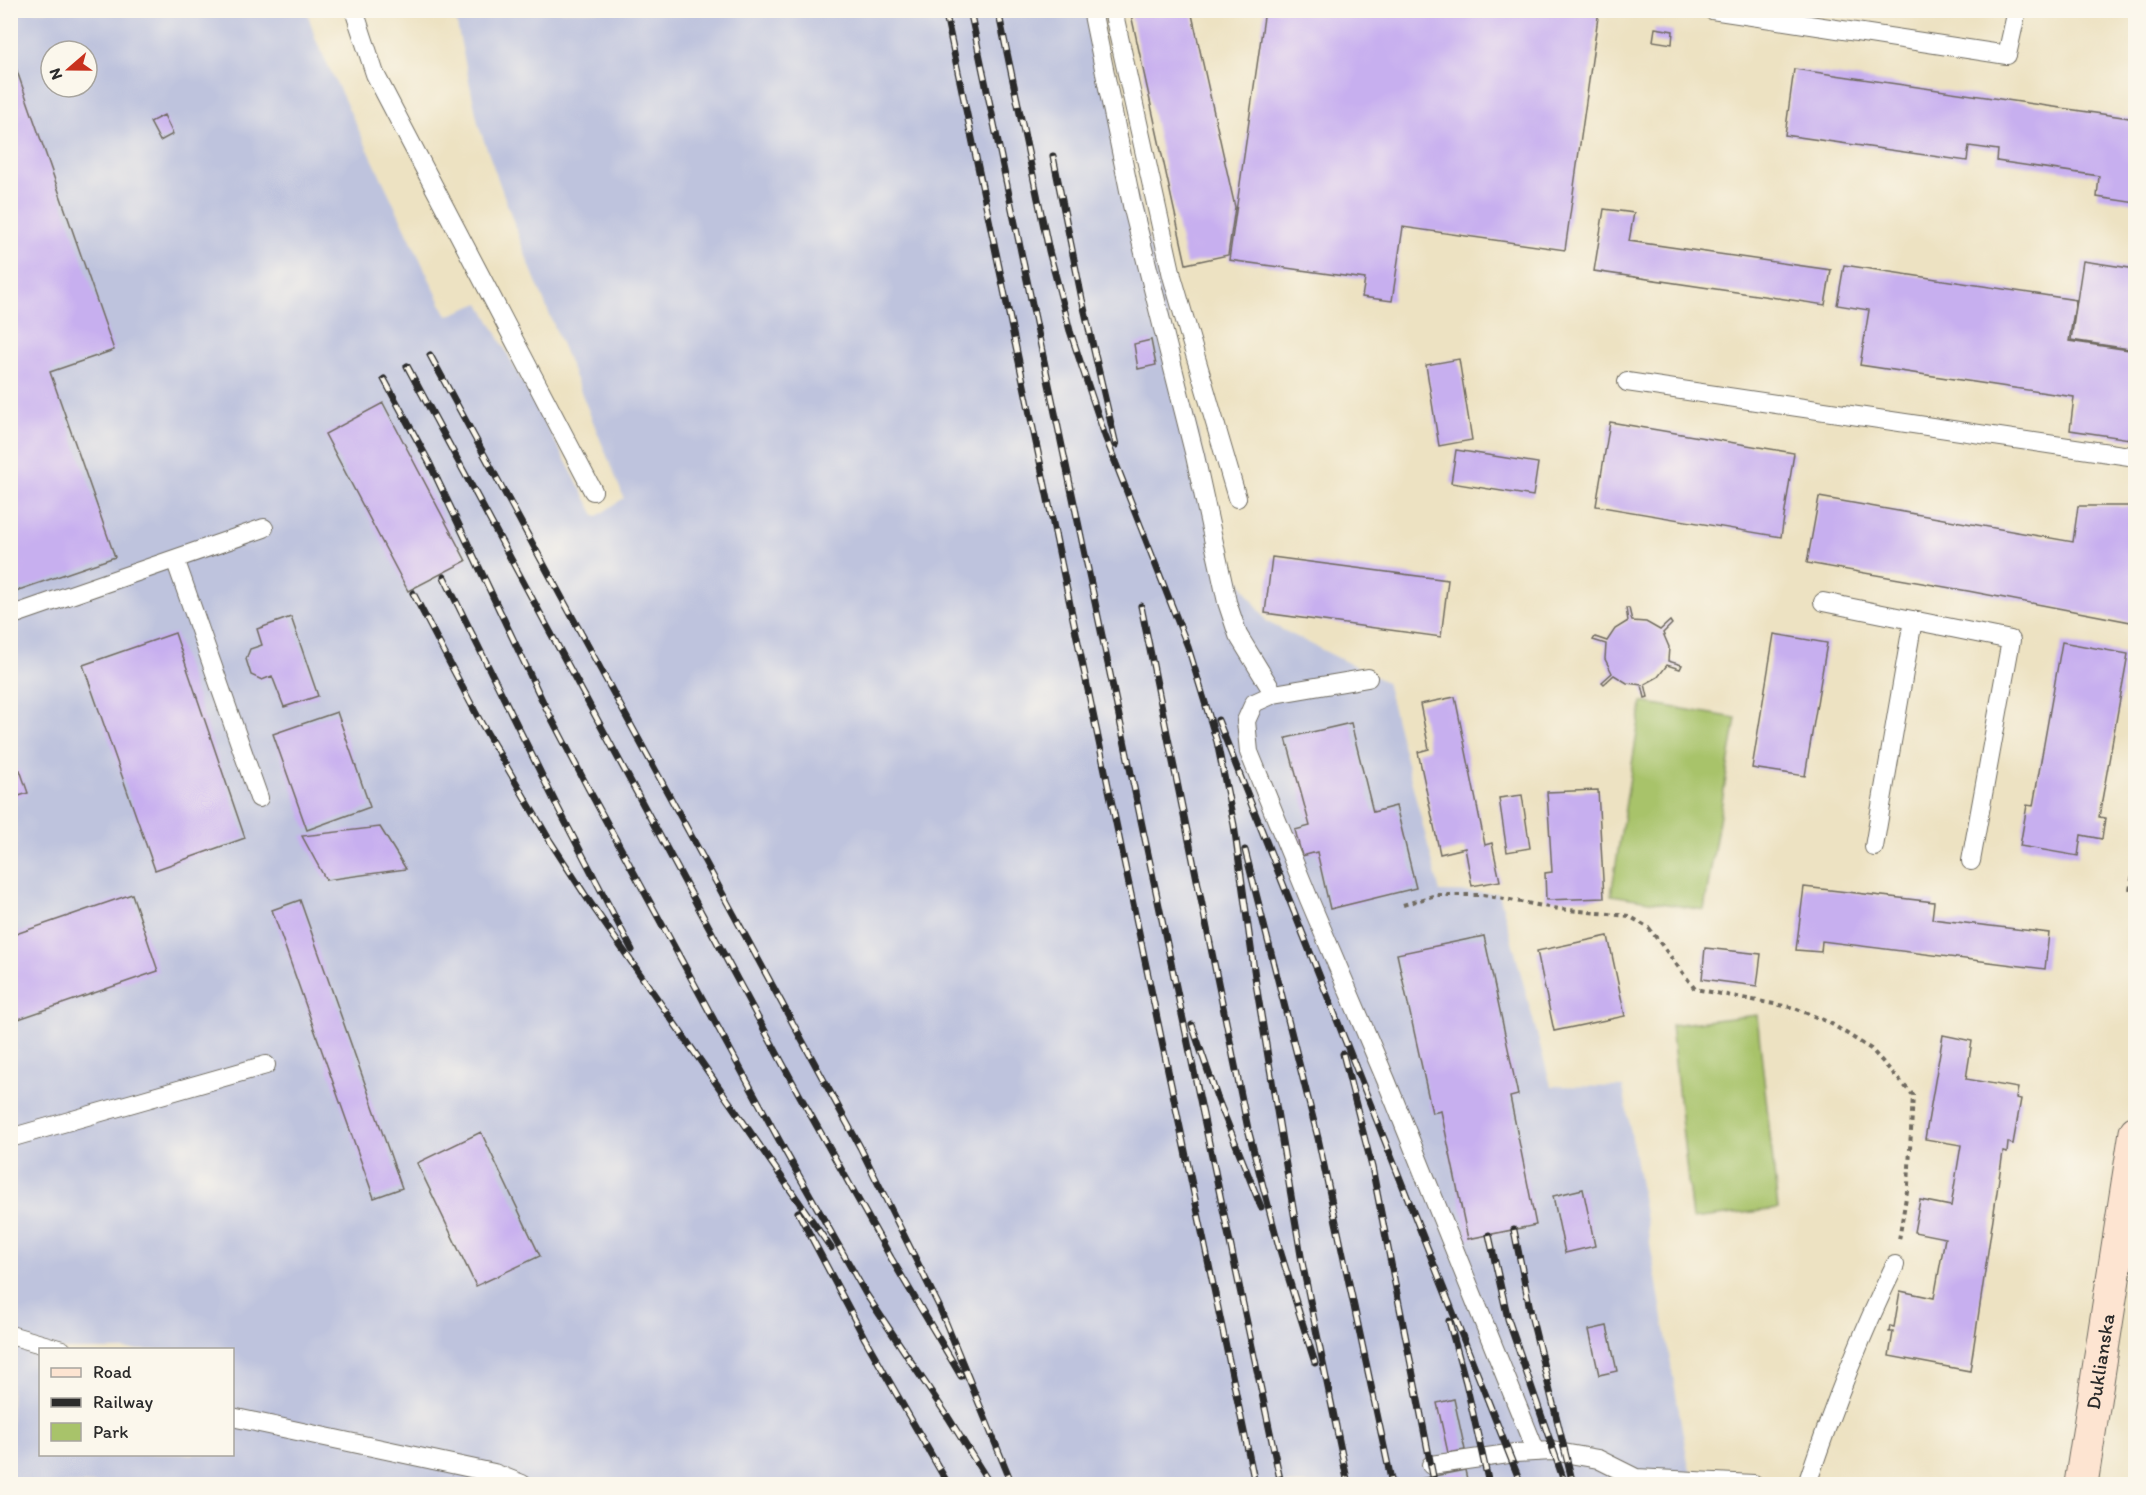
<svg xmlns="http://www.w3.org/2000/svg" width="2146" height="1495" font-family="Itim,sans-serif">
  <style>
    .industrial { fill: #bec3dd; fill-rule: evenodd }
    .green { fill: #a8c36a; stroke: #6a774a; stroke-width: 1.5 }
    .building { fill: #c7afef }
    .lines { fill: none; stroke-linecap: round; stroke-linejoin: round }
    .lane-casing { stroke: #6f6b60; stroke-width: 20 }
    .secondary-casing { stroke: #6f6b60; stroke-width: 35 }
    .path { stroke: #6f6b60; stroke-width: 4; stroke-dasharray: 4.5 4.5; stroke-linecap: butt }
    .lane { stroke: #fff; stroke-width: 18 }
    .secondary { stroke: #fde4d1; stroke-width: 33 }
    .rail-casing { stroke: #2b2b2b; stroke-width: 7 }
    .rail { stroke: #fbf7ec; stroke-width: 4.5; stroke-dasharray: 14; stroke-linecap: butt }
    .labels { text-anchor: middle; stroke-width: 4.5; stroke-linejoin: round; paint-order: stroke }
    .street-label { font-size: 20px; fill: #2b2b2b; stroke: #fbf7ec }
  </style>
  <rect width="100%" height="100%" fill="#fbf7ec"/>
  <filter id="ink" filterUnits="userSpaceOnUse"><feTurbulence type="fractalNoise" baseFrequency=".0167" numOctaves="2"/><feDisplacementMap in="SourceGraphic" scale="12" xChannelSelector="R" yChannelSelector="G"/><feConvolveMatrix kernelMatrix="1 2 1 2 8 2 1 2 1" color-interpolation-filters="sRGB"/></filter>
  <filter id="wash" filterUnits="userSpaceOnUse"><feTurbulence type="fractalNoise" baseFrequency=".008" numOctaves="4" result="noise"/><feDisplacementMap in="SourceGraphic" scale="24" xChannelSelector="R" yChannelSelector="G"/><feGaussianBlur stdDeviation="1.35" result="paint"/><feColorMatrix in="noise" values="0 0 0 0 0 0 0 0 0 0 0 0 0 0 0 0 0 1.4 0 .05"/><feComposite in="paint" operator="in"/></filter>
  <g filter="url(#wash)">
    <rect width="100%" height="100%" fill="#ede2c2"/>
    <path class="industrial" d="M10,11H307L315,38L447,316L480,303L596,517L624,498L527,259L479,127L454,11H1090L1234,572L1267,622L1386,682L1440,892L1499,893L1551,1086L1623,1087L1688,1463L1694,1484H11ZM51,51H87V87H51ZM40,1350H232V1454H40Z"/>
    <path class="green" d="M1642,702L1736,718L1704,910L1611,895Z
      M1757,1015L1778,1209L1692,1219L1671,1025Z"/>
    <g id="blocks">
      <path class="building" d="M1130,10H1191L1235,207L1228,255L1186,264Z
        M1265,10H1599L1565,250L1403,227L1392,301L1362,297L1365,279L1229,260Z
        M1655,28L1673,31L1672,44L1653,41Z
        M10,51L114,350L50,372L115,557L10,593Z
        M1794,69L2136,119V203L2097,197L2099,176L1997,161L1998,150L1969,146L1967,161L1785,135Z
        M164,115L173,134L160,141L150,122Z
        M1604,209L1634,213L1629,241L1831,270L1825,305L1594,271Z
        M2083,261L2136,269V350L2071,340Z
        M1844,265L2076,300L2069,341L2136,351V440L2070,430L2074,397L1860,365L1869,310L1837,305Z
        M1151,340L1156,365L1138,369L1134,344Z
        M1459,359L1472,440L1439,446L1426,365Z
        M383,403L466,561L408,591L325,434Z
        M1610,422L1794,453L1781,537L1596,506Z
        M1456,450L1538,463L1533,496L1451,483Z
        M1819,497L2073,542L2078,506H2136V623L1968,591L1807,563Z
        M1272,557L1448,580L1441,637L1265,613Z
        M1626,608H1629L1632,621L1646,622L1660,630L1670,621L1672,624L1663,633L1669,647L1668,661L1682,665L1680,669L1667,665L1658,677L1645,684L1648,697L1645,698L1642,685L1627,683L1614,675L1604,684L1602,682L1612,673L1605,659L1606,644L1593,640L1595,637L1607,641L1615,629L1628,621Z
        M291,617L318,696L284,707L272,676L262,680L251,675L246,659L250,649L262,645L257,629Z
        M175,633L245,838L155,870L83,665Z
        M1774,634L1827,643L1805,776L1752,768Z
        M2062,642L2128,654L2099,817L2105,818L2102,839L2081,835L2078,856L2020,846L2027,805L2033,806Z
        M1455,697L1485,845L1492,843L1500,881L1472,886L1465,848L1440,854L1418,752L1429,749L1420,704Z
        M337,712L370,807L307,830L273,734Z
        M1351,723L1373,812L1396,806L1416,888L1330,909L1317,852L1302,856L1295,830L1310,826L1286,738Z
        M20,770L28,793L10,799V773Z
        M1598,790L1604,898L1546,900L1545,873L1552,872L1547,792Z
        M1522,795L1530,848L1507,852L1499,798Z
        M380,827L406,869L326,880L302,836Z
        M1804,887L1934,902L1932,919L2049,933L2045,969L1822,941L1821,952L1796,950Z
        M132,894L158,971L10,1022V936Z
        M300,900L402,1188L374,1198L272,910Z
        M1484,936L1518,1095L1510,1097L1536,1225L1468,1239L1441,1111L1432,1113L1397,954Z
        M1608,936L1625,1016L1554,1031L1537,951Z
        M1705,948L1761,954L1757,986L1702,979Z
        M1943,1035L1972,1041L1966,1079L2018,1088L2016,1098L2021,1099L2013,1144L2008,1143L2007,1153L2003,1152L1970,1371L1889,1356L1893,1332H1889L1890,1326L1894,1327L1900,1291L1934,1298L1945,1238L1914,1232L1920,1200L1951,1206L1961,1145L1925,1139Z
        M481,1132L540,1256L476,1286L417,1163Z
        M1583,1189L1595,1246L1565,1253L1553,1196Z
        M1607,1326L1617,1371L1599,1375L1589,1330Z
        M1454,1399L1465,1450L1448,1453L1437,1403Z
        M1465,1470L1468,1484H1399V1483Z"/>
    </g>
  </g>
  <g filter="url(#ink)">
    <use href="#blocks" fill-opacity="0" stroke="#6f6b60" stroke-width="1.5"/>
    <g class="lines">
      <defs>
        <path id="lane" d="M354,10L375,74L593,491
          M1092,10L1132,205L1195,456L1227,602L1238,635L1274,694
          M1113,10L1172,276L1237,498
          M1712,10L2007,55L2017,10
          M1627,382L2136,457
          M175,559L259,798
          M1823,602L2011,640L1971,861
          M10,616L264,528
          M1368,678L1274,694L1254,703L1246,721L1249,752L1309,899L1386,1080L1536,1452
          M1874,847L1913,620
          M10,1138L266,1065
          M10,1335L62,1350
          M232,1417L494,1473L522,1484
          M1431,1465L1515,1453L1552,1451L1598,1459L1636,1478L1754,1484
          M1807,1484C1832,1409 1860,1336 1895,1265"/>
        <g id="secondary">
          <path id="s1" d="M2081,1484L2136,1132"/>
        </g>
      </defs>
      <use href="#lane" class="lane-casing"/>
      <use href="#secondary" class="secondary-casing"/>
      <path class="path" d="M2130,890L2136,857
        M1403,905L1436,895H1483L1559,909L1629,916L1649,928L1695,989L1795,1008L1830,1023L1871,1049L1913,1095L1908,1185L1899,1240"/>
      <use href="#lane" class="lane"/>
      <use href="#secondary" class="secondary"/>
      <defs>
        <path id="rail" d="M945,10L1255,1484
          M970,10L1281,1484
          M998,10L1049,251L1070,331L1105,436L1188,647L1217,742L1234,825L1256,984L1302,1262L1348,1484
          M1053,156L1082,299L1116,445
          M430,355L860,1147L939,1306L1012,1484
          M407,366L800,1096L891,1258L961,1376
          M384,379L429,462L543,702L588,788L785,1151L866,1294L912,1363
          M444,577L556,804L632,950
          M413,593L480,721L550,841L589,901L831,1248
          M1141,606L1248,1129L1279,1247L1299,1312
          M1218,720L1521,1484
          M1245,850L1318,1138L1392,1484
          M1192,1025L1217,1097L1261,1207
          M1343,1054L1372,1167L1433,1476
          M798,1212L865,1339L948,1484
          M1514,1230L1532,1319L1573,1484
          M1489,1235L1508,1319L1565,1484
          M1297,1306L1315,1363
          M1449,1321L1466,1383L1489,1484
          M907,1356L948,1417L990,1484"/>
      </defs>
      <use href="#rail" class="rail-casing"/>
      <use href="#rail" class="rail"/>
    </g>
  </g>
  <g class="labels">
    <g class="street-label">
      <text dy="7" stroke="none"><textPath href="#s1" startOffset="124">Duklianska</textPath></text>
    </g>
  </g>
  <rect width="2146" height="1495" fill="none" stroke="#fbf7ec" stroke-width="36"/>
  <rect x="39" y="1348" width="195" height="108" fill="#fbf7ec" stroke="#a8a59f" stroke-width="1.5"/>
  <rect x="51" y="1368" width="30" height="9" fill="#fde4d1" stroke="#a8a59f" stroke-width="1.5"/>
  <text x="93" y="1378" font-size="18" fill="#2b2b2b">Road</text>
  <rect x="51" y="1398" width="30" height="9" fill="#2b2b2b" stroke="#a8a59f" stroke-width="1.5"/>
  <text x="93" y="1408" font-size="18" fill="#2b2b2b">Railway</text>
  <rect x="51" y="1423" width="30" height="18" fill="#a8c36a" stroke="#a8a59f" stroke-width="1.5"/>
  <text x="93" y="1438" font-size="18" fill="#2b2b2b">Park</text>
  <g transform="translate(69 69) rotate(250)"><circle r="28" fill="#fbf7ec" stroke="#a8a59f" stroke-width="1.5"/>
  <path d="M0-4.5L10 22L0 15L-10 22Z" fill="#c8321e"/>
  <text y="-9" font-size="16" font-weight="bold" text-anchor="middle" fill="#2b2b2b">N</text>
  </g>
</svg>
